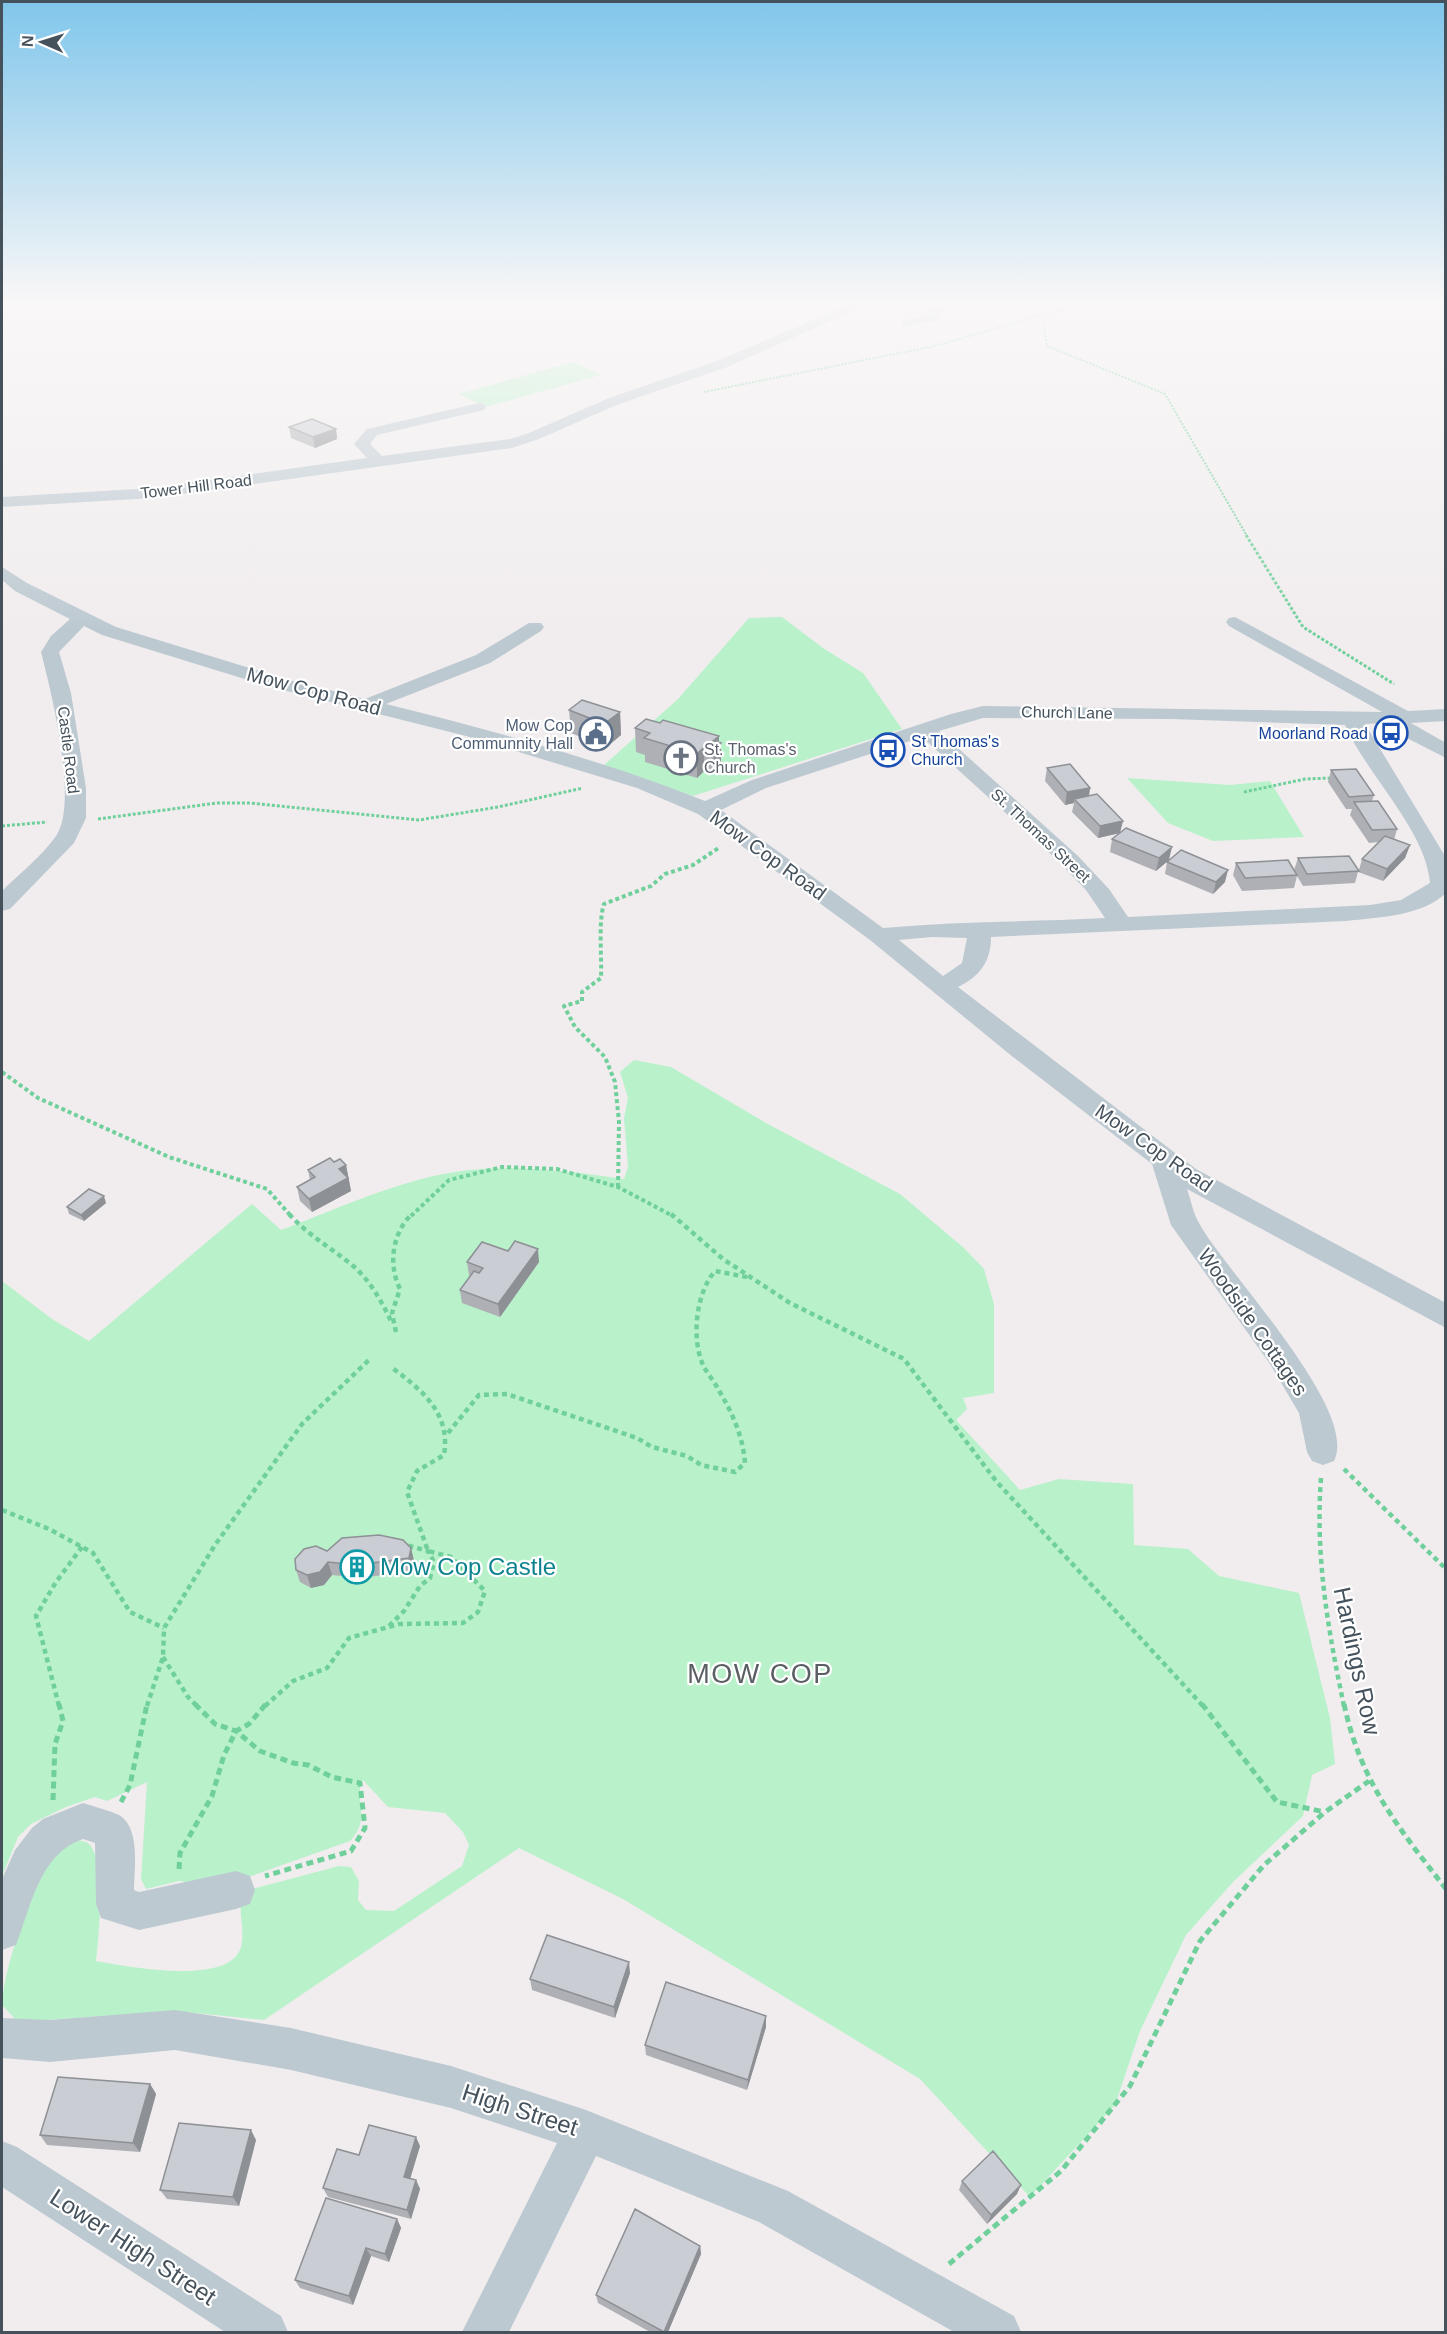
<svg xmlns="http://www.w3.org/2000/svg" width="1447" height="2334" font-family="Helvetica,sans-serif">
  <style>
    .green { fill: #b9f1cb }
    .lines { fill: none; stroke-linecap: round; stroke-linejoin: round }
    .path-far4 { stroke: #70d09b; stroke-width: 2; stroke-dasharray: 2 1.5; stroke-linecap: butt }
    .path-far3 { stroke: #70d09b; stroke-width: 3; stroke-dasharray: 3 2; stroke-linecap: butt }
    .path-far2 { stroke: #70d09b; stroke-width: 4; stroke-dasharray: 4 3; stroke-linecap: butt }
    .path-far1 { stroke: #70d09b; stroke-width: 4.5; stroke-dasharray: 5 4; stroke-linecap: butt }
    .path { stroke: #70d09b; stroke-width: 5; stroke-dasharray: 7 4.5; stroke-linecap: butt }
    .minor { fill: #bdc9d1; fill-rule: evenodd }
    .wall { fill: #aeb0b5 }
    .shaded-wall { fill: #8d9094 }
    .building { fill: #cacdd3; stroke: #8d9094; stroke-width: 1.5 }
    .labels { text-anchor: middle; stroke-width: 4.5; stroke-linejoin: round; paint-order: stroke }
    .far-street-label { font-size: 16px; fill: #45525c; stroke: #fff }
    .far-service-label { font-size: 16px; fill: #4e5e75; stroke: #fff; text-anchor: end }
    .far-transit-label { font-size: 16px; fill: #164399; stroke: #fff; text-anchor: end }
    .far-worship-label { font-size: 16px; fill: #5b616d; stroke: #fff; text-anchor: start }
    .street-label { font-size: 20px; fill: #45525c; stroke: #fff }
    .near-culture-label { font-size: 24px; fill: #0d838f; stroke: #fff; text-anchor: start }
    .near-street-label { font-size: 24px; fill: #45525c; stroke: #fff }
    .near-quarter-label { font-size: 27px; letter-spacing: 1.5px; fill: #5a5f63; stroke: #fff }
  </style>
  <rect width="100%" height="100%" fill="#f1edee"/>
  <path class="green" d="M573,362L601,375L485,407L459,394Z
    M782,617L823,648L863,673L902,729L693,796L603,766L678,699L749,618Z
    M1127,778L1230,785L1270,781L1304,837L1213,841L1168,823Z
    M634,1060L671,1067L766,1123L900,1194L964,1248L984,1269L994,1304V1393L963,1398L967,1409L956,1420L1020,1490L1059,1479L1133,1484L1134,1545L1188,1549L1219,1576L1299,1593L1330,1718L1335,1764L1312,1775L1303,1816L1234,1881L1186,1935L1140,2031L1115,2105L1030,2197L920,2079L623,1899L519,1848L264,2020L176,2011L18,2022L3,2006C0,1977 32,1891 47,1864C53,1854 67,1847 76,1840C80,1841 86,1841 89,1844C106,1860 99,1938 96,1961C125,1966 230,1987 241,1947C245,1932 239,1916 241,1901L252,1889L339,1866L351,1867L359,1881L358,1900L366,1910L394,1911L462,1866L469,1845L463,1832L445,1813L388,1807L363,1780C352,1797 373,1817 350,1841L240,1880L199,1884L179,1881L146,1889L141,1879L147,1782L107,1801L95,1797L66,1807L31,1824L18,1837L2,1876V1281L52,1319L89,1341L252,1204L281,1230C345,1206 413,1173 482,1169C530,1166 577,1172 624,1179L628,1167L624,1118L628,1098L620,1072Z"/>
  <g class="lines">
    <path class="path-far4" d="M1042,315L1047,346L1165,394L1247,536
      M704,392L935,346L1042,315L1095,303"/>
    <path class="path-far3" d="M1246,535L1303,627L1394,684
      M1244,792L1305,779L1332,778
      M98,819L217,803H249L419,820L498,807L583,788
      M2,826L47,822"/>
    <path class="path-far2" d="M2,1072L38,1098L169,1157L267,1189L291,1216
      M618,1187L619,1122L615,1082L605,1057L575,1027L564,1006L582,1001V992L601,978C602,956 598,922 604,904L651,886L665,874L693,865L720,847
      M411,1216L449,1180L502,1167L557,1169L618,1187L673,1216"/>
    <path class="path-far1" d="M289,1214C309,1236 330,1247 352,1265C370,1280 382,1302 392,1323
      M671,1214L723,1259L790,1303L904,1359L996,1481L1203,1706
      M396,1332L392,1313L400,1289C388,1265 392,1233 412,1214
      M448,1433L479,1395L507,1394L637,1438L652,1447L687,1456L701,1465L735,1472L745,1463C743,1436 732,1412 718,1389C714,1381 707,1373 703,1365C691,1338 696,1293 715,1271L752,1278
      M1344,1469L1446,1569
      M1321,1478C1315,1556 1328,1630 1344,1706
      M2,1510L49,1529L93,1553L130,1612L164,1628
      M389,1626L404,1611L420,1586L430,1578L434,1562L428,1551L406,1545
      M163,1657L188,1697L197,1706
      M59,1706L36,1616L56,1582L82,1547
      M147,1706L163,1657L164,1628L215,1545L302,1424L371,1358
      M265,1706L293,1681L327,1668L349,1638L399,1624L463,1623L478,1612L485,1591L451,1557L428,1551L407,1492L417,1471L444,1455C451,1413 422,1390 391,1367"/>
    <path class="path" d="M195,1704L215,1724L236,1731L260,1751L293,1763L308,1765L332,1777L360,1783L365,1828L351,1851L265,1876
      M1202,1704L1277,1802L1325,1812
      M1344,1704C1361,1783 1398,1827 1446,1889
      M53,1800L55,1744L63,1721L59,1704
      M121,1802L130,1785L147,1704
      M179,1869L180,1853L212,1796L224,1755L236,1731L249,1724L266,1704
      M949,2264L1061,2171L1130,2086L1200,1941L1264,1865L1325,1812L1369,1781"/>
    <path class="minor" d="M853,303H871L727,367L619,404L539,439L512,448L153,498L2,507V497L153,488L367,458L354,444L367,429L479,403L484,404L486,407L484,410L377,435L370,444L382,456L510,439L529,433L609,398L717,361Z
      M927,303H940L943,311L938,320L902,327V321L928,314Z
      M2,567L27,583L116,627L285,679L365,699L476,655L529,623H541L544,627L541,631L490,663L386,704C494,731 602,760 705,801L752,780L951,714L983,706L1382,712L1229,626L1226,622L1229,618L1235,617L1408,711L1446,709V721L1411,723L1446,743V758L1401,735L1388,723L1365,724L1445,856L1446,893C1420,917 1379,917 1346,921L991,937C991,962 979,977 958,987L1196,1169L1446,1303V1328L1187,1189C1191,1200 1193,1213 1199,1223C1225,1271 1360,1410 1334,1461L1323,1465L1312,1461L1307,1452L1299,1413L1270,1364L1171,1225L1152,1164L1013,1057L870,940L698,814L637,788L466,736L271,687L102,635L84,626L59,652L71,693L86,788V818L74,843L10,909L2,911V891C19,874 42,856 56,836C79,803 51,691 41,652L51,636L70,619L15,591L2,580ZM983,718L1171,719L1345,725C1366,774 1426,830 1430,883L1401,900L1370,905L1128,917L1109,889L1078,856L939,731ZM922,737L1054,857L1086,890L1105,918C1031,922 957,921 883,928L721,810L766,788ZM932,937L967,938L962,963L943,976L899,940Z
      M83,1803C95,1807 108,1810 119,1815C141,1828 134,1869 134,1890L139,1892L236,1871L250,1876L255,1890L250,1904L236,1909L139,1930L101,1918L96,1904L95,1843L83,1839C39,1854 31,1907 16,1945L2,1950V1879L15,1850L32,1828L43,1819Z
      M175,2010L291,2028L451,2066L586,2110L788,2191L1014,2316L1021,2332H954L759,2222L596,2156L509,2332H462L557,2143L451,2108L291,2070L175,2050L50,2062L2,2058V2018L50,2020Z
      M2,2141L17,2147L281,2316L288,2332H225L2,2187Z"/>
  </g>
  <path class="wall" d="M289,427L336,429L337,439L315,448L291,438Z
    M569,710L620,712L621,735L609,745L596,740L593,742L571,733Z
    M660,723L719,736V743H721V767L714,774L704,771L697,778L645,762V755L636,752L635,728Z
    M1047,768L1090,788L1089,796L1120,833L1169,860L1156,871L1110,852L1112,839L1120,833L1098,838L1072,812L1074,803L1065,805L1045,781Z
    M1331,770L1374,795L1372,801L1397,829L1394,840L1410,845L1405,858L1383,881L1358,872L1355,883L1303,886L1297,876L1294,888L1242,891L1233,875L1236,863L1294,870L1298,858L1359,870L1362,859L1378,842L1369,843L1350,815L1352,809H1346L1328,782Z
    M1167,862L1225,882L1213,894L1165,874Z
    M334,1162L346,1165L351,1191L312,1212L300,1201L297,1187L310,1180L308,1170Z
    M106,1203L84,1221L69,1214L67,1207Z
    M508,1251L539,1262L500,1317L462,1303L460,1290L470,1276L469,1275L467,1262Z
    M411,1548L414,1561L412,1571L361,1578L332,1575L324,1585L311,1588L300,1582L296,1570L327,1551Z
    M630,1973L615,2018L532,1990L530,1979Z
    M766,2027L747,2090L646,2055L645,2045Z
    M150,2084L156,2094L140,2152L47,2145L40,2135Z
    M256,2140L239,2206L167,2199L160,2190Z
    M420,2146L410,2178L416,2180L420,2189L411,2219L328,2197L323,2188Z
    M962,2181L1017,2194L987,2224L959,2190Z
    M397,2219L401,2228L389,2262L371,2256L353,2305L300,2288L295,2280Z
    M700,2246L701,2254L668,2332H650L598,2303L596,2295Z"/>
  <path class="shaded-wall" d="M336,429L337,439L315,448L313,437Z
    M620,712L621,735L609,745L608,721Z
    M594,717L596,740L593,742L592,719Z
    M719,736V746L721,743V767L714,774L713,741Z
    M704,747V771L697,778V754Z
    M1090,788L1088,801L1074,799V803L1065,805L1067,792Z
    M1123,821L1120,833L1098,838L1100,826Z
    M1410,845L1405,858L1383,881L1387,869Z
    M1172,847L1169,860L1156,871L1159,858Z
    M1228,870L1225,882L1213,894L1216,882Z
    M346,1165L351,1191L312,1212L309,1199L339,1169Z
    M104,1196L106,1203L84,1221L81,1215Z
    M538,1249L539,1262L500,1317L498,1304Z
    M411,1548L414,1561L412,1571L409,1558Z
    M328,1562L332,1575L324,1585L311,1588L307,1575Z
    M629,1962L630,1973L615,2018L614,2007Z
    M766,2016V2027L747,2090L748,2080Z
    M150,2084L156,2094L140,2152L133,2143Z
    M251,2130L256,2140L239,2206L233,2197Z
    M416,2137L420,2146L408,2186L404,2177Z
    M416,2180L420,2189L411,2219L407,2210Z
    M1021,2185L1017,2194L987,2224L991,2215Z
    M397,2219L401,2228L389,2262L385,2254Z
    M700,2246L701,2254L668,2332H664Z
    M366,2248L371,2256L353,2305L349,2296Z"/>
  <path class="building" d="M312,419L336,429L313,437L289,427Z
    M582,700L620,712L608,721L594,717L592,719L569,710Z
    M646,719L660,723L663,720L719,736L713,741L721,743L714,750L704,747L697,754L644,738L650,733L635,728Z
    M1070,764L1090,788L1067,792L1047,768Z
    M1356,769L1374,795L1349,797L1331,770Z
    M1097,794L1123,821L1100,826L1074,799Z
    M1378,801L1397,829L1372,830L1354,802Z
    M1126,828L1172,847L1159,858L1112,839Z
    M1385,836L1410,845L1387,869L1362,859Z
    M1181,850L1228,870L1216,882L1167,862Z
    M1349,856L1359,871L1307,874L1298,858Z
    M1288,860L1297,875L1245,878L1236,863Z
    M330,1158L334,1162L340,1159L346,1165L339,1169L348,1178L309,1199L297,1187L315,1177L308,1170Z
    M89,1189L104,1196L81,1215L67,1207Z
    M515,1241L538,1249L498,1304L460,1290L474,1271L479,1273L483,1268L467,1262L482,1242L508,1251Z
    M379,1535L403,1540L411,1548L409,1558L357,1565L328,1562L320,1572L307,1575L296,1570L295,1559L304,1549L316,1546L327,1551L342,1538Z
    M547,1935L629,1962L614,2007L530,1979Z
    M666,1982L766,2016L748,2080L645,2045Z
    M58,2077L150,2084L133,2143L40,2135Z
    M179,2123L251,2130L233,2197L160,2190Z
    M369,2125L416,2137L404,2177L416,2180L407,2210L323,2188L337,2149L359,2155Z
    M993,2151L1021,2185L991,2215L962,2181Z
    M326,2198L397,2219L385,2254L366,2248L349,2296L295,2280Z
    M635,2209L700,2246L664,2332L596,2295Z"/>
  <linearGradient id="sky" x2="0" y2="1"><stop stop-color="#80c6eb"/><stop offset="0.48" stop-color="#f9f7f7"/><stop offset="1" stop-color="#f9f7f7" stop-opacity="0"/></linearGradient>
  <rect width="1447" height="630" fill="url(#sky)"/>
  <defs>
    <symbol id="bus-ring" viewBox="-11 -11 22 22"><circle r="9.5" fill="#fff" stroke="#1a4fb4" stroke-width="1.5"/><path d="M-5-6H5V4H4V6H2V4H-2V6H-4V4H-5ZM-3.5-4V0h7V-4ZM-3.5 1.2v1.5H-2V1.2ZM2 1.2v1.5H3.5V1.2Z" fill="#1a4fb4"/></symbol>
    <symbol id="civic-ring" viewBox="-11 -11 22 22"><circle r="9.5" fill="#fff" stroke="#5c6f8a" stroke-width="1.5"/><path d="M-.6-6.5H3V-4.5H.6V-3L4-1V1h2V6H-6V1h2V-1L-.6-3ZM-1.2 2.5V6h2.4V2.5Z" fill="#5c6f8a"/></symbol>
    <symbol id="church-ring" viewBox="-11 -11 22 22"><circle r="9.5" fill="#fff" stroke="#6b7280" stroke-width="1.5"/><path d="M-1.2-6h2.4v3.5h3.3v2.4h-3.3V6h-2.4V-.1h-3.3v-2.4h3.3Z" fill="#6b7280"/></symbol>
    <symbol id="building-ring" viewBox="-11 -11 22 22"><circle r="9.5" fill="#fff" stroke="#0f9aa8" stroke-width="1.5"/><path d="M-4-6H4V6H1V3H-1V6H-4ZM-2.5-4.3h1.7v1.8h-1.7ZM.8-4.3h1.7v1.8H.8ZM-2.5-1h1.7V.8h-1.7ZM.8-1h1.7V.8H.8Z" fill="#0f9aa8"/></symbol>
  </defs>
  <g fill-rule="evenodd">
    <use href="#bus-ring" x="1372" y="714" width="38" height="38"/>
    <use href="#civic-ring" x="577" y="715" width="38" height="38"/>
    <use href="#bus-ring" x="869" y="731" width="38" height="38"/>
    <use href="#church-ring" x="662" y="739" width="38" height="38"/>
    <use href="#building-ring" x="338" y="1548" width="38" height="38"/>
  </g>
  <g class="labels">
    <g class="far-street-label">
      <text transform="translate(196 486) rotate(-7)" y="6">Tower Hill Road</text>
      <text transform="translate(1067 712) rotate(1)" y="6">Church Lane</text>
      <text transform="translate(69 750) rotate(83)" y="6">Castle Road</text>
      <text transform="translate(1041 835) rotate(43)" y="6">St. Thomas Street</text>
    </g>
    <g class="far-service-label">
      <text x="573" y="731">Mow Cop<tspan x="573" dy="18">Communnity Hall</tspan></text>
    </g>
    <g class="far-transit-label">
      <text x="1368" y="739">Moorland Road</text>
      <text x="911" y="747" text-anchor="start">St Thomas's<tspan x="911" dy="18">Church</tspan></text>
    </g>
    <g class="far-worship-label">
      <text x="704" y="755">St. Thomas's<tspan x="704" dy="18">Church</tspan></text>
    </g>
    <g class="street-label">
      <text transform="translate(314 691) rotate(15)" y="7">Mow Cop Road</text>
      <text transform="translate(768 855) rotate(36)" y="7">Mow Cop Road</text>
      <text transform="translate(1154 1148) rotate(35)" y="7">Mow Cop Road</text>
      <text transform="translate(1253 1322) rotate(55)" y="7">Woodside Cottages</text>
    </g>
    <g class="near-culture-label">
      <text x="380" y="1575">Mow Cop Castle</text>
    </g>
    <g class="near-street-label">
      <text transform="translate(1357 1661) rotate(78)" y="8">Hardings Row</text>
      <text transform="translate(520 2110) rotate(18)" y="8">High Street</text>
      <text transform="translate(133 2247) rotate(33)" y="8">Lower High Street</text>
    </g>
    <g class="near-quarter-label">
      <text x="760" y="1683">MOW COP</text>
    </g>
  </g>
  <rect width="1447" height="2334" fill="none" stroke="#45525c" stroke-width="6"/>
  <g transform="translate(42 42) rotate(273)" stroke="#ffffff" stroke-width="4.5" paint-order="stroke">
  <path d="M0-4.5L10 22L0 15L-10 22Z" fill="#45525c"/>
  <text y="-9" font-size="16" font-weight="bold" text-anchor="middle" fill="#45525c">N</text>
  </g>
</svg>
